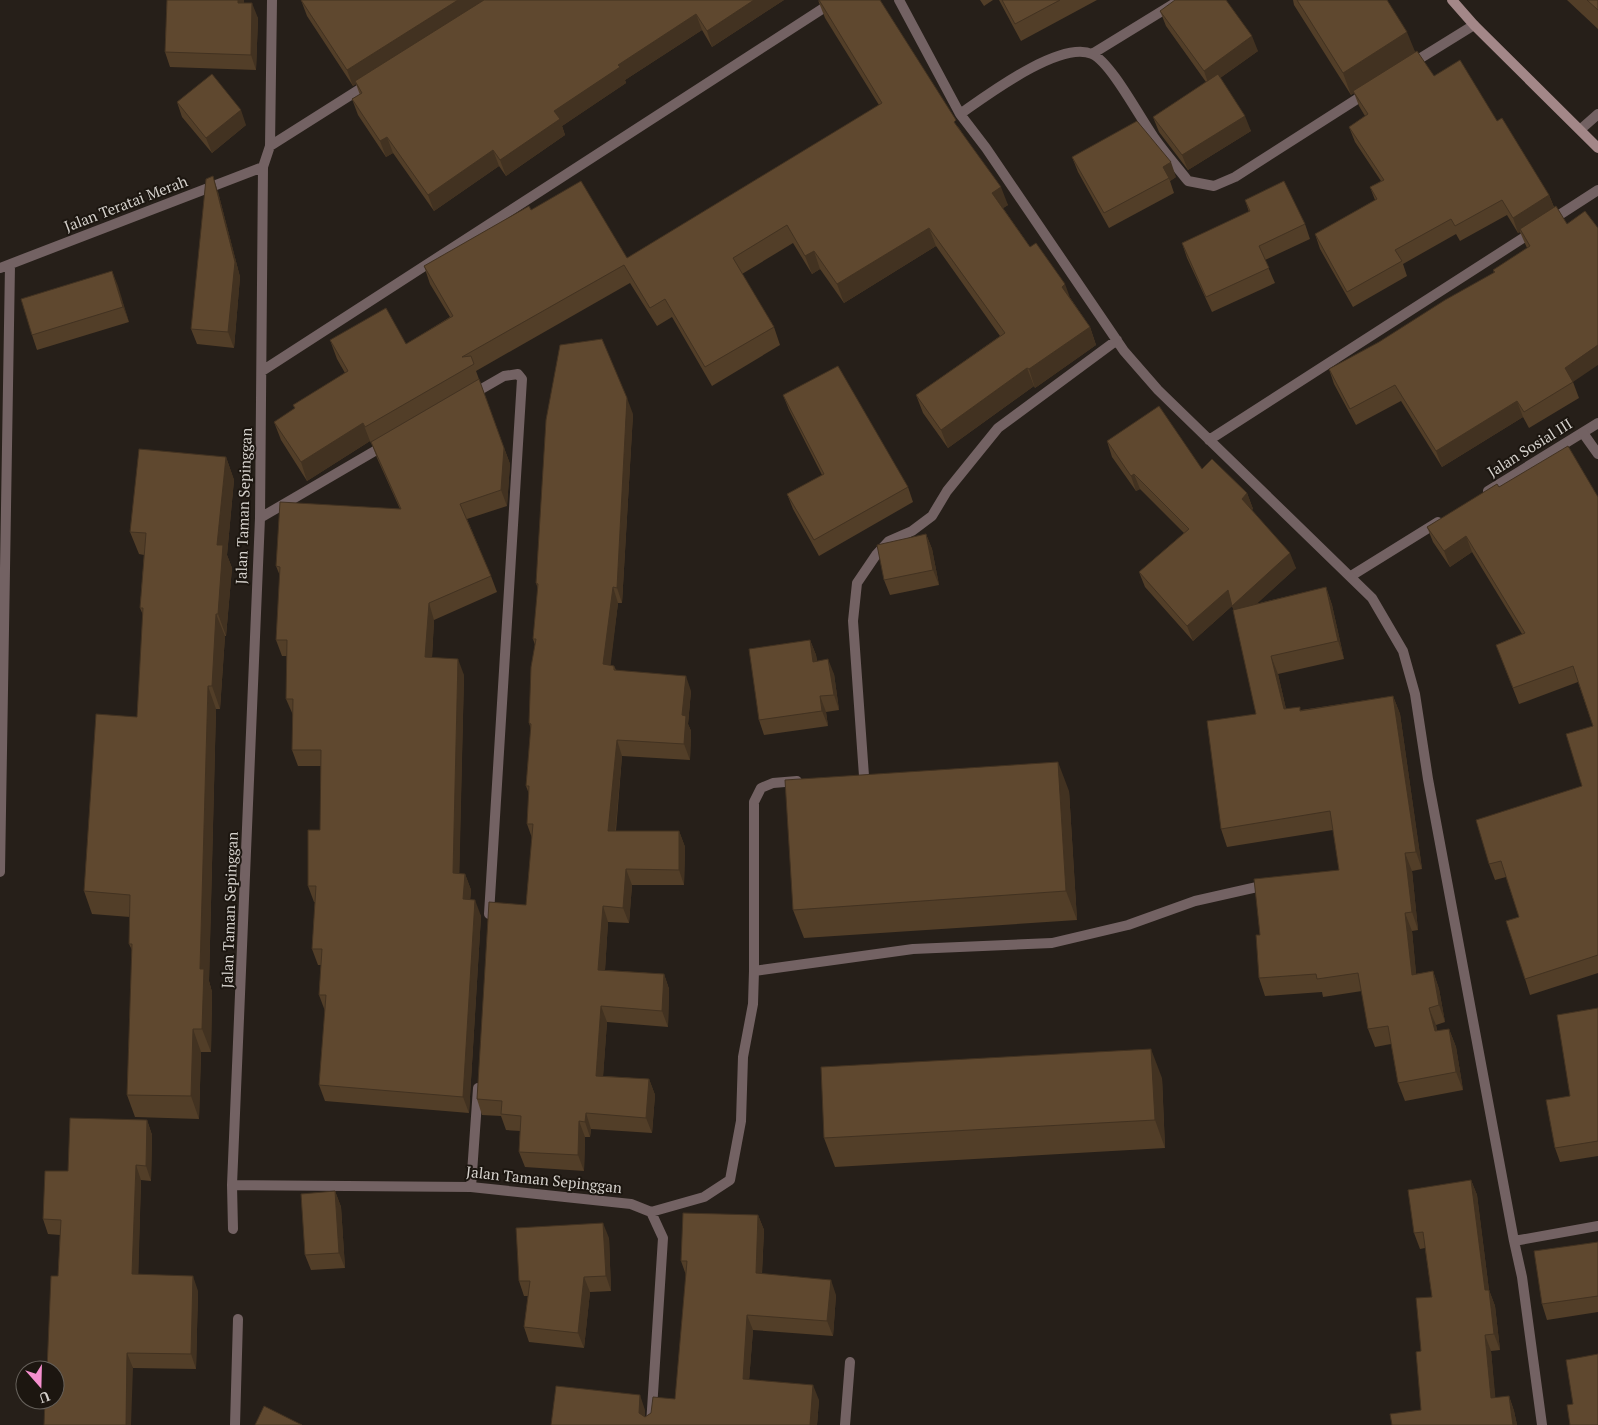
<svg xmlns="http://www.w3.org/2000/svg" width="1598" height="1425" font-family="'PT Serif',serif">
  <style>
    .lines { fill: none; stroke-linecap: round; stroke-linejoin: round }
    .lane { stroke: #736263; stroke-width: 10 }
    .street { stroke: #736263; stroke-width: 10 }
    .secondary { stroke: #a38788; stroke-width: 10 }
    .wall { fill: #523e28 }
    .shaded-wall { fill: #423221 }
    .building { fill: #5f482f; stroke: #423221 }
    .labels { text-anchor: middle; stroke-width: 4; stroke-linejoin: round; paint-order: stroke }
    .street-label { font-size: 15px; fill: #d5d1cc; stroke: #1c1610 }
  </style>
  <rect width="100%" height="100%" fill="#261f19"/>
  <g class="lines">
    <path class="lane" d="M1488,491L1598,423
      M1351,576L1438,522"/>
    <path class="street" d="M899,0L960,114L986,148L1124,351L1158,390L1372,598L1403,651L1415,694L1428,779L1514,1241
      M1092,54L1180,0
      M1411,64L1474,25
      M960,114C986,96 1060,40 1092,54C1111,62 1141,120 1155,139C1165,153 1177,167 1188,181L1214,186L1235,177L1368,92
      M1581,129L1598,114
      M270,146L368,84
      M1550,221L1598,190
      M0,268L263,167
      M262,371L836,0
      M471,395L504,376L518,374L522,379L489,914
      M1583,433L1598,454
      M1209,440L1534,231
      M260,518L385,445
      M864,776L853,621L857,583L876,555L889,541L912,531L932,516L947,491L998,428L1117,340
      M0,872L10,265
      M754,971V802L761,788L773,783L797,781
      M232,1185L471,1187L631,1204L651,1212L663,1238L651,1425
      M471,1187L478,1088
      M651,1212L704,1197L730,1180L741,1121L743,1057L753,1004L754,971L913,949L1052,943L1128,925L1195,901L1266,885
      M233,1229L232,1185L260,518L263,167L270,146L272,0
      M235,1425L238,1319
      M845,1425L850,1362
      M1542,1425L1522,1277L1514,1241L1598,1226"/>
    <path class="secondary" d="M1452,0L1474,25L1598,148"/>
  </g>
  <path class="wall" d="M167,0H244V3L258,18L256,70L170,67L165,52Z
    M301,0H784L712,47L702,30L625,80L626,83L562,126L565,135L506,176L499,166L434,211L393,153L386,157L358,115L352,99L360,95L356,84L353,86L307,16Z
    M818,0L959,128L1008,205L1003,208L1030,247L1071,299L1090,327L1096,345L1035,388L1034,386L948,448L923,413L916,395L1000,336L936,246L844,303L820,269L812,274L793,243L742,274L774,327L780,345L712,386L672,317L657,326L630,283L476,371L510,464L507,506L467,519L491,576L497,592L434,620L432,658L464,675L459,874H465L471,890L470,900L481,916L469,1113L325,1101L319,1085L325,1011L319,995L321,965H318L312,949L315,902H314L308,886L320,830L321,766H298L292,750L293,715L286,699L287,656H282L276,640L280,576L276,566L400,509L377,458L372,445L370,441L307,481L281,440L274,422L295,409L293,405L345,373L337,359L330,340L406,344L450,317L430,284L424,266L531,210L627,258L879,105L825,18Z
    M980,0H993L984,6Z
    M999,0H1097L1021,41Z
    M1293,0H1387L1415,52L1434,76L1497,121L1549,195L1554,207L1573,382L1579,398L1529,428L1523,417L1442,467L1401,401L1356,425L1334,384L1329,369L1379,342L1494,273L1493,270L1527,248L1520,232L1518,233L1507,215L1460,241L1456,234L1403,264L1407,276L1353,307L1320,249L1315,234L1375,200L1370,187L1381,181L1355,142L1349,127L1365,116L1359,106L1354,93L1351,95L1294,5Z
    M1567,0H1598V29Z
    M1160,11L1258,51L1220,78L1251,131L1188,170L1159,132L1153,117L1206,82L1166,26Z
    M177,102L246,125L212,153L182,117Z
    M1072,157L1176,177L1170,181L1174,193L1109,228L1078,172Z
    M218,192L240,277L234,348L197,344L191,329Z
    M1245,200L1305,224L1310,239L1265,260L1275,283L1212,312L1187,258L1182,243L1249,212Z
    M112,271L129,322L37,350L32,335Z
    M783,395L908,487L913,502L819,556L793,509L787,494L822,475L789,410Z
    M633,414L622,603H618L610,665L614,666L616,670L691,691L688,724L691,731L690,760L622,756L616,831H679L685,847L684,885H632L629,923L608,922L605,970L664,974L669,989L668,1027L607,1022L603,1076L649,1079L655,1095L652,1133L591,1129L590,1137H585L584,1171L525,1167L519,1152L520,1131L506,1130L501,1116L482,1115L477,1099L526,905L532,838L527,824L529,794L526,786L531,729L529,723L535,645L533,639L538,589L536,583Z
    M1107,441L1202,469L1247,493L1253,509L1251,510L1296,568L1256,604L1326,587L1332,605L1344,659L1278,674L1286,709L1301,710L1393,696L1400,714L1422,869L1412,871L1418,930L1412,931L1416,974L1433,971L1439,989L1445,1022L1436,1025L1437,1031L1449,1029L1456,1047L1463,1090L1405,1101L1398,1083L1391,1044L1375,1047L1368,1029L1362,991L1323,997L1322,992L1265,996L1259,978L1260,935L1339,870L1333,830L1227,847L1221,829L1256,714L1234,610L1232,606L1193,641L1145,587L1139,572L1184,533L1140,489L1136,491L1112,457Z
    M226,457L234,480L227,555L232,568L226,636H225L220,709H216L209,981L212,992L211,1052H201L199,1119L135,1117L127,1095L132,950L129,944L130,917L92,914L84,891L137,717L143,615L140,608L144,555L139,554L130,532Z
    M1499,487L1598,497V973L1530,995L1525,979L1519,917L1506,877L1495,880L1489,864L1582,786L1593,726L1578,682L1519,704L1496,645L1522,634L1472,552L1450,567L1433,542L1427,527Z
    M926,534L932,549L939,585L890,595L884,580Z
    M810,640L816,655L817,661L834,674L839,710L826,712L828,726L764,735L759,720Z
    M1069,791L1077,920L804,938L793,910Z
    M1598,1008V1156L1560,1162L1555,1148L1570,1096Z
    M1162,1078L1165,1148L835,1167L824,1138Z
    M147,1120L152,1135L151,1181L141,1180L138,1274L198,1291L196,1369L133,1368L58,1276L60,1235L48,1234L43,1219L68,1171Z
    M1471,1180L1477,1195L1489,1290L1495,1306L1500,1350L1491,1351L1495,1398L1509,1396L1514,1411L1517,1425H1392L1421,1410V1351L1432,1297L1425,1248L1420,1249L1414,1233Z
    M335,1191L341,1207L345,1268L311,1270L305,1255Z
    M758,1215L764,1230L762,1274L836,1295L833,1336L753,1330L749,1380L819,1400L817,1425H551L645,1410V1417L675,1399L686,1275L681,1261Z
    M609,1238L611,1291L590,1292L584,1348L529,1342L524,1327L528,1296H524L519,1281Z
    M1598,1242V1312L1547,1320L1542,1304Z"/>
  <path class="shaded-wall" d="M238,0H244V18L238,3Z
    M458,0H489L355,81L356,84L353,86L347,70Z
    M754,0H784L712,47L707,31Z
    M252,3L258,18L256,70L251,55Z
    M696,14L702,30L625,80L626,83L562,126L565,135L506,176L500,160L554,111L618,65Z
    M1407,32L1416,54L1351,95L1343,73Z
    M1252,36L1258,51L1209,86L1204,71Z
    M241,110L246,125L212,153L206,138Z
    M1245,116L1251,131L1188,170L1182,155Z
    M387,137L393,153L386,157L380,141Z
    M493,150L499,166L434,211L428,195Z
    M1171,162L1176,177L1170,181L1163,167Z
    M213,176L218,192L240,277L234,348L228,332Z
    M1001,187L1008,205L999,211L992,193Z
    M1549,195L1555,210L1520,229V232L1518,233L1513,218Z
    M929,228L936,246L844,303L837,284Z
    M814,251L820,269L812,274L805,256Z
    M112,271L118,286L129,322L123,307Z
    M1065,284L1072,303L1062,287Z
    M1090,327L1096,345L1035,388L1029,369Z
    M1598,345V365L1570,384L1565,368Z
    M1027,368L1034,386L948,448L941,430Z
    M627,398L633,414L622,603L617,588Z
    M1517,401L1523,417L1442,467L1436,451Z
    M363,423L370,441L307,481L301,462Z
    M504,448L510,464L507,506L501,490Z
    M226,457L234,480L227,555L232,568L226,636L218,614L217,545Z
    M1134,474L1140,489L1136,491L1131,476Z
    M1247,493L1253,509L1247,514L1242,499Z
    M926,534L932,549L939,585L933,570Z
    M1466,536L1472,552L1450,567L1444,551Z
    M1290,553L1296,568L1238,621L1232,606L1193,641L1187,626L1228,590Z
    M613,587L618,603L609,679L603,664Z
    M1326,587L1332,605L1344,659L1338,641Z
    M429,603L434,620L431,674L425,657Z
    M216,614L225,636L220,709L212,686Z
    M810,640L816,655L819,677L813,662Z
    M1271,656L1278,674L1290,727L1284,709Z
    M458,659L464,675L459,890L453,873Z
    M828,659L834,674L839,710L834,695Z
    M686,676L691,691L688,724L691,731L690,760L684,744L682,715Z
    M208,686L216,709L209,981L212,992L211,1052L202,1029L200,969Z
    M820,696L826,712L828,726L822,711Z
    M1393,696L1400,714L1422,869L1416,852Z
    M617,740L622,756L614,846L608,831Z
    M1058,762L1069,791L1077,920L1066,891Z
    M679,831L685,847L684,885L679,870Z
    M1405,853L1412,871L1418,930L1412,912Z
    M626,869L632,885L629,923L623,908Z
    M465,874L471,890L469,915L463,899Z
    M475,900L481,916L469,1113L463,1097Z
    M603,906L608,922L604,985L598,970Z
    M1405,913L1412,931L1418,993L1412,975Z
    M1433,971L1439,989L1445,1022L1439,1005Z
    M664,974L669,989L668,1027L662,1011Z
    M601,1006L607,1022L602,1091L596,1076Z
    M1429,1008L1436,1025L1441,1049L1435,1031Z
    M193,1029L201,1052L199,1119L191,1096Z
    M1449,1029L1456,1047L1463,1090L1456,1072Z
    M1151,1049L1162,1078L1165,1148L1155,1120Z
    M649,1079L655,1095L652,1133L646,1118Z
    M586,1113L591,1129L590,1137L585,1122Z
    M147,1120L152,1135L151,1181L146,1166Z
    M579,1121L585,1137L584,1171L578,1155Z
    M136,1165L141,1180L138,1289L132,1274Z
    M1471,1180L1477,1195L1491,1306L1485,1290Z
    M335,1191L341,1207L345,1268L339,1253Z
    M758,1215L764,1230L761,1288L756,1273Z
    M603,1223L609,1238L611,1291L606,1276Z
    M193,1276L198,1291L196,1369L191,1354Z
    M584,1277L590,1292L584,1348L578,1333Z
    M831,1280L836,1295L833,1336L827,1321Z
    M1489,1290L1495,1306L1500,1350L1494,1334Z
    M747,1315L753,1330L748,1395L743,1379Z
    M1485,1335L1491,1351L1497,1414L1491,1398Z
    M127,1353L133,1368L131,1425H126Z
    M813,1385L819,1400L817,1425H810Z
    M640,1395L645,1410V1425L639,1413Z
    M1509,1396L1514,1411L1517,1425H1513Z"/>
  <path class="building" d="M167,0H238V3H252L251,55L165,52Z
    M301,0H458L347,70Z
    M484,0H754L707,31L696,14L618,65L620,67L554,111L560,119L500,160L493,150L428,195L387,137L380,141L352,99L362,93L355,81Z
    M819,0H880L956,120L954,122L1001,187L992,193L1030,247L1036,243L1065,284L1062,287L1090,327L1029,369L1027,368L941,430L916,395L1005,333L929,228L837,284L814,251L805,256L787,225L733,258L774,327L705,367L665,299L650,308L624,265L462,357L471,356L474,364L365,427L363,423L301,462L274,422L295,408L293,405L348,371L330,340L386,308L406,344L453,316L424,266L529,206L531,210L581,181L627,258L882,103Z
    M1002,0H1060L1015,24Z
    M1175,0H1226L1252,36L1204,71L1160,11Z
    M1297,0H1387L1407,32L1343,73Z
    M1587,0H1598V10Z
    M1417,51L1434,76L1460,60L1497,121L1502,118L1549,195L1513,218L1502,200L1455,226L1451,219L1395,250L1402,261L1347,292L1315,234L1377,199L1370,187L1384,180L1349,127L1368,114L1353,91Z
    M212,74L241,110L206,138L177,102Z
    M1218,74L1245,116L1182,155L1153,117Z
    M1137,121L1171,162L1163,167L1169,178L1104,213L1072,157Z
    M213,176L235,262L228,332L191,329L206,179Z
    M1284,181L1305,224L1259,246L1269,268L1206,297L1182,243L1250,211L1245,200Z
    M1556,206L1567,224L1585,211L1598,228V345L1565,368L1573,382L1524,412L1517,401L1436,451L1395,385L1350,409L1329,369L1379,342L1445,300L1495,272L1493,270L1530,246L1520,229Z
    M112,271L123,307L32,335L21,299Z
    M602,339L627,398L617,588L613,587L603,664L614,666V670L686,676L682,715L686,716L684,744L617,740L608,831H679V870L626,869L623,908L603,906L598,970L664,974L662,1011L601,1006L596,1076L649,1079L646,1118L586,1113L585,1122L579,1121L578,1155L519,1152L521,1116L501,1114L502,1101L477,1099L489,902L526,905L533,824H527L529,786H526L531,724L529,723L531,667L536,639H533L538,584L536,583L546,420L560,345Z
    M838,366L908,487L814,540L787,494L824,474L783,395Z
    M479,379L504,448L501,490L460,504L491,576L429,603L425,657L458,659L453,873L465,874L463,899L475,900L463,1097L319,1085L326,995H319L322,949H312L316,886H308V830H320L321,750H292L293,699H286L287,640H276L280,567L276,566L280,502L401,509L371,442Z
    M1159,406L1202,469L1212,459L1247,493L1242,499L1290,553L1232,606L1228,590L1187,626L1139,572L1189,529L1134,474L1131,476L1107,441Z
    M1568,446L1598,497V955L1525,979L1506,921L1519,917L1501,861L1489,864L1476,820L1582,786L1566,734L1593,726L1573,666L1513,688L1496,645L1525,633L1466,536L1444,551L1427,527L1497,484L1499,487Z
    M139,449L226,457L217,545H223L218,614H216L212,686H208L200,969H204L202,1029H193L191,1096L127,1095L132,944H129L130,895L84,891L96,714L137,717L143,608H140L146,533L130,532Z
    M926,534L933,570L884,580L877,545Z
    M1326,587L1338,641L1271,656L1284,709L1300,707V711L1393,696L1416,852L1405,853L1412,912L1405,913L1412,975L1433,971L1439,1005L1429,1008L1435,1031L1449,1029L1456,1072L1398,1083L1388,1026L1368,1029L1358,973L1317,979L1316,974L1259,978L1256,935H1260L1254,879L1339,870L1330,811L1221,829L1207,721L1256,714L1233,610Z
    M810,640L813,662L828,659L834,695L820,696L822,711L759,720L749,649Z
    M1058,762L1066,891L793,910L785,780Z
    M1598,1008V1141L1555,1148L1546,1100L1570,1096L1557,1015Z
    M1151,1049L1155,1120L824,1138L821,1067Z
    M70,1118L147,1120L146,1166L136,1165L132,1274L193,1276L191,1354L127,1353L126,1425H44L45,1400H55V1370H47L51,1276H58L61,1220L43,1219L45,1171H68Z
    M1471,1180L1485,1290H1489L1494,1334L1485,1335L1491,1398L1509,1396L1513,1425H1392L1390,1414L1421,1410L1416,1352L1421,1351L1416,1298L1432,1297L1423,1232L1414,1233L1408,1190Z
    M335,1191L339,1253L305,1255L301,1194Z
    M683,1213L758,1215L756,1273L831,1280L827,1321L747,1315L743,1379L813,1385L810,1425H551L556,1386L640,1395L639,1413L645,1417L651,1413L653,1397L675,1399L687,1261H681Z
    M603,1223L606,1276L584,1277L578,1333L524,1327L530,1281H519L516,1228Z
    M1598,1242V1296L1542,1304L1534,1251Z
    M1598,1354V1425H1570L1567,1405L1573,1404L1566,1360Z
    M264,1406L302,1425H255Z"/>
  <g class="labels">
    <g class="street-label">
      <text transform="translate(126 204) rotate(-21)" y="5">Jalan Teratai Merah</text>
      <text transform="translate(1530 448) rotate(-32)" y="5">Jalan Sosial III</text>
      <text transform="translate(244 506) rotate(-88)" y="5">Jalan Taman Sepinggan</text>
      <text transform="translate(230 910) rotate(-88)" y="5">Jalan Taman Sepinggan</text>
      <text transform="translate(544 1180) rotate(6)" y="5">Jalan Taman Sepinggan</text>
    </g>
  </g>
  <g transform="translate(40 1385) rotate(160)"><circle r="24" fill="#1c1610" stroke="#66615b"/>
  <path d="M0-4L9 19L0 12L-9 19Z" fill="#f690cf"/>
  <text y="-8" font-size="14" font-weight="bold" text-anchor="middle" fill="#d5d1cc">U</text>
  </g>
</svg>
